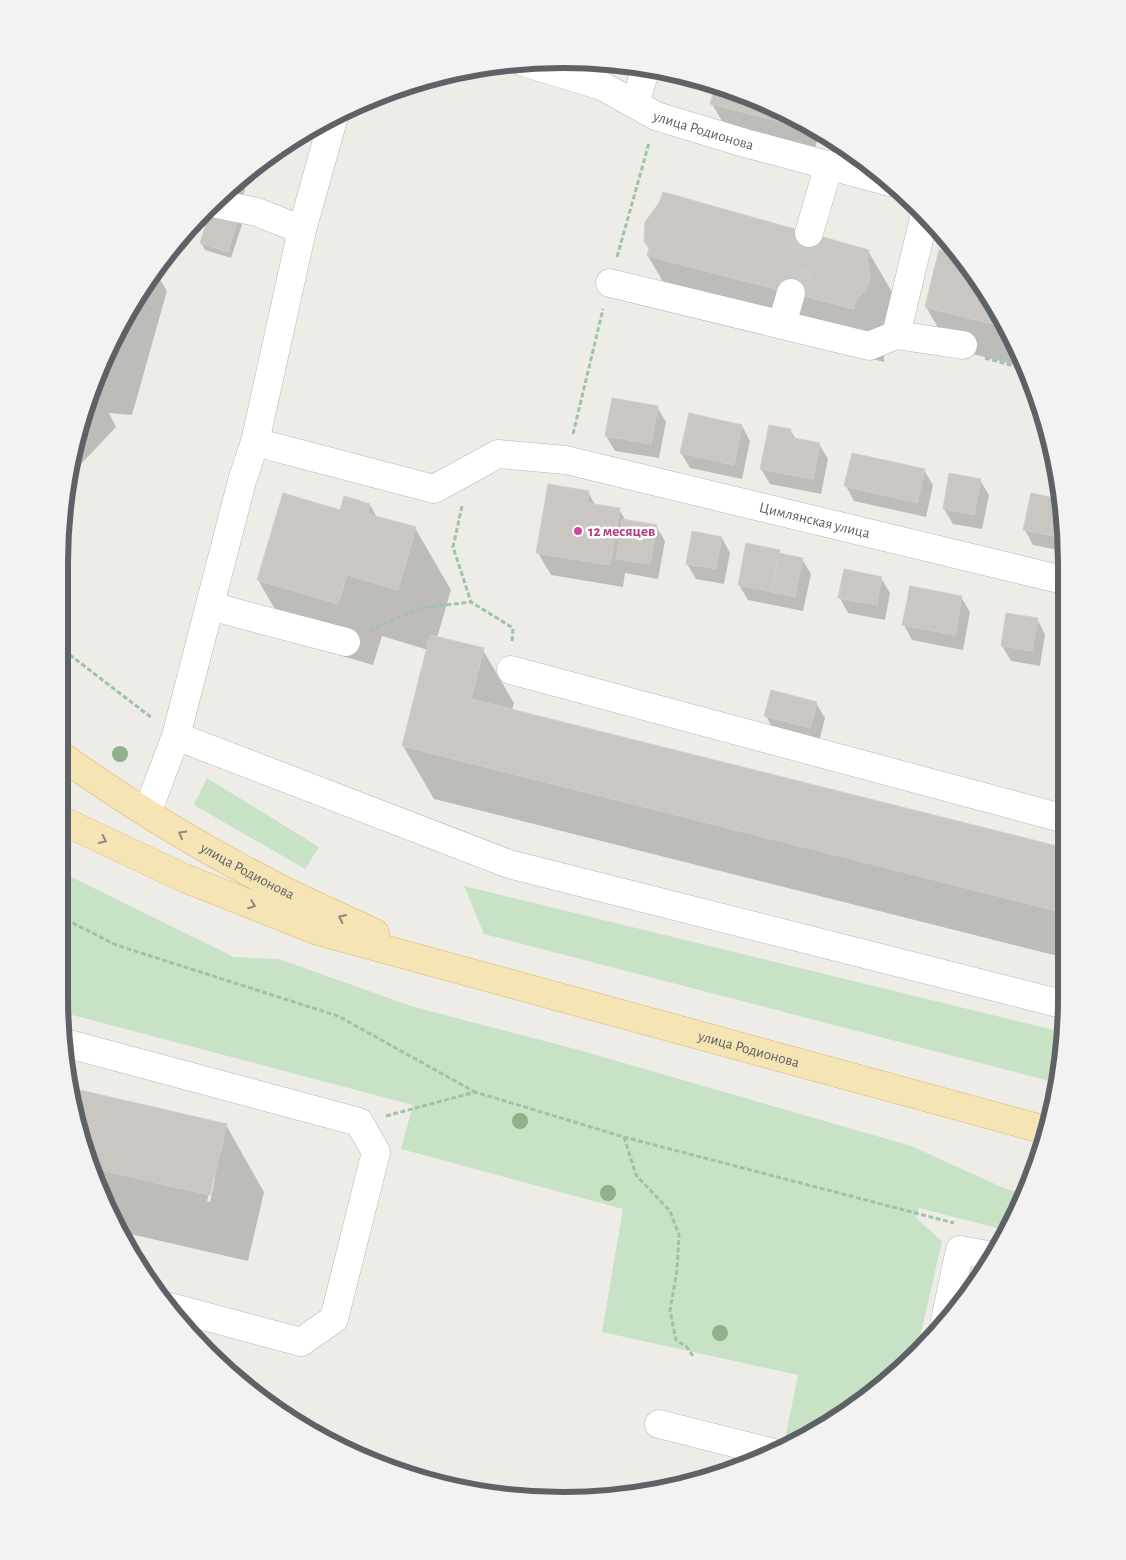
<svg xmlns="http://www.w3.org/2000/svg" width="1126" height="1560" font-family="'Alegreya Sans',sans-serif">
  <style>
    .green { fill: #c8e2c6 }
    .shadow { fill: #0003; fill-rule: evenodd }
    .building { fill: #cac7c3; stroke: #d2cdc5 }
    .lines { fill: none; stroke-linecap: round; stroke-linejoin: round }
    .minor-tunnel { stroke: #cac9c6; stroke-width: 28; stroke-dasharray: 28 14; stroke-linecap: butt }
    .minor-casing { stroke: #b3b6b9; stroke-width: 29 }
    .major-casing { stroke: #e1b56c; stroke-width: 29 }
    .path { stroke: #9fc3a6; stroke-width: 3; stroke-dasharray: 5 2.5; stroke-linecap: butt }
    .minor { stroke: #fff; stroke-width: 28 }
    .major { stroke: #f5e5b4; stroke-width: 28 }
    .tree { fill: #90b18b }
    .oneway { stroke: #8b897d }
    .hotel-dot { fill: #d1479c; stroke: #fff; stroke-width: 2 }
    .labels { text-anchor: middle; stroke-width: 5; stroke-linejoin: round; paint-order: stroke }
    .street-label { font-size: 15px; fill: #5e6165; stroke: #fff }
    .hotel-label { font-size: 15px; font-weight: bold; fill: #b23c85; stroke: #fff; text-anchor: start }
    .rim { fill: none; stroke: #5e6165; stroke-width: 6 }
  </style>
  <rect width="100%" height="100%" fill="#eeece6"/>
  <path class="green" d="M207,778L319,847L305,869L194,805Z
    M59,871L234,957L279,959L414,1007L579,1050L911,1146L1006,1189L1025,1194L1015,1220L1009,1231L919,1208L916,1218L942,1241L916,1355L895,1376L843,1416L789,1445L784,1444L798,1375L602,1332L623,1209L401,1149L413,1105L61,1012L59,997Z
    M464,886L1066,1033L1057,1083L484,934Z"/>
  <path class="shadow" d="M717,85L786,111L822,133L819,132L815,149L725,126L712,104Z
    M250,170L243,197L222,192L231,184Z
    M238,218L242,225L231,258L205,250L201,243Z
    M645,241L868,251L899,304L896,343L884,356V362L679,309L648,256L650,250Z
    M940,252L959,256L1015,340L1027,368L950,348L926,307Z
    M155,271L167,291L132,415L109,413L116,427L67,479L68,464L97,370L126,311Z
    M657,407L666,422L659,458L615,451L606,436Z
    M742,426L750,441L742,479L690,468L681,453Z
    M790,430L796,439L819,444L828,459L821,494L770,484L761,469Z
    M924,470L933,485L926,517L854,501L846,486Z
    M980,480L989,495L982,529L953,524L944,509Z
    M588,492L596,506L619,509L626,521L656,526L665,541L658,579L625,573L623,587L551,575L538,553Z
    M1063,501V551L1033,545L1025,530Z
    M370,505L377,517L415,528L451,590L437,638L483,650L514,703L512,710L1065,849L1066,958L434,799L403,746L428,650L382,636L373,665L294,642L258,580L341,511Z
    M722,538L730,553L724,584L696,579L687,564Z
    M779,551L781,555L802,559L811,574L803,611L748,600L739,585Z
    M881,578L890,593L885,620L848,613L840,598Z
    M961,597L970,612L963,650L912,640L904,625Z
    M1037,619L1045,634L1040,666L1011,661L1002,646Z
    M816,703L825,718L819,742L774,731L766,716Z
    M71,1089L226,1125L264,1192L248,1261L117,1231L111,1220L76,1128ZM213,1178H215L210,1202L207,1201Z"/>
  <path class="building" d="M716,84L786,111L804,122L802,127L710,104Z
    M663,192L869,250L867,259L870,278L866,290L854,302V309L647,256L649,248L644,242L645,222L659,203Z
    M211,208L238,217L228,252L200,243Z
    M939,250L958,255L1007,328L925,307Z
    M126,311L109,374H96L97,370Z
    M612,398L658,406L651,444L605,436Z
    M689,413L742,425L734,465L680,453Z
    M769,425L791,429L790,437L820,443L813,479L760,469Z
    M852,453L925,469L917,503L844,486Z
    M949,473L981,479L974,515L943,509Z
    M548,484L589,491L587,503L620,508L610,565L536,553Z
    M283,493L340,510L344,496L370,504L368,514L416,527L398,590L347,575L338,604L257,580Z
    M1031,493L1063,500V515L1058,537L1023,530Z
    M622,519L657,525L650,564L616,559Z
    M692,531L722,537L716,569L686,564Z
    M746,543L780,550L771,592L738,585Z
    M779,553L803,558L795,597L771,592Z
    M844,569L882,577L877,605L838,598Z
    M910,586L962,596L955,635L902,625Z
    M1006,613L1038,618L1032,651L1001,646Z
    M430,635L484,648L471,699L1065,848V913L402,746Z
    M771,690L817,702L810,728L764,716Z
    M71,1088L227,1124L210,1195L91,1168L76,1128Z"/>
  <g class="lines">
    <path class="minor-tunnel" d="M791,293L809,233"/>
    <defs>
      <g id="minor">
        <path id="s1" d="M523,62L602,86L656,116L745,143L890,182"/>
        <path d="M635,103L646,68"/>
        <path d="M212,203L257,212L302,230"/>
        <path d="M809,233L829,165"/>
        <path d="M610,283L869,346L896,335L925,214"/>
        <path d="M782,324L791,293"/>
        <path d="M896,335L963,345"/>
        <path id="s2" d="M255,442L434,489L498,454L566,460L1063,580"/>
        <path d="M210,606L346,642"/>
        <path d="M511,670L1065,819"/>
        <path d="M176,736L509,864L1066,1005"/>
        <path d="M147,813L176,736L242,481L255,442L302,230L334,116"/>
        <path d="M65,1043L359,1122L376,1152L334,1319L301,1342L170,1307"/>
        <path d="M944,1325L960,1250L993,1256"/>
        <path d="M659,1424L774,1453"/>
      </g>
      <g id="major">
        <path id="s3" d="M59,754C131,806 209,853 289,893C318,907 347,920 375,933"/>
        <path id="s4" d="M59,819L184,878L318,931L1049,1131"/>
      </g>
    </defs>
    <use href="#minor" class="minor-casing"/>
    <use href="#major" class="major-casing"/>
    <path class="path" d="M617,257L649,143
      M985,358L1028,370
      M573,434L603,309
      M462,506L453,547L471,602L513,628L512,642
      M369,631L420,608L471,602
      M59,644L66,652L152,718
      M59,916L116,945L338,1016L475,1092
      M386,1116L475,1092L624,1137L954,1223
      M624,1137L636,1175L670,1211L679,1235L677,1270L670,1311L676,1340L686,1346L693,1356"/>
    <use href="#minor" class="minor"/>
    <use href="#major" class="major"/>
  </g>
  <g class="tree">
    <circle cx="120" cy="754" r="8"/>
    <circle cx="520" cy="1121" r="8"/>
    <circle cx="608" cy="1193" r="8"/>
    <circle cx="720" cy="1333" r="8"/>
  </g>
  <defs><path id="oneway-chevron" d="M-2-3.5L2.5 0L-2 3.5" fill="none" stroke-width="1.6" stroke-linecap="round" stroke-linejoin="round" transform="scale(1.25)"/></defs>
  <g class="oneway">
    <use href="#oneway-chevron" transform="translate(182 834) rotate(-150)"/>
    <use href="#oneway-chevron" transform="translate(103 840) rotate(25)"/>
    <use href="#oneway-chevron" transform="translate(252 905) rotate(21)"/>
    <use href="#oneway-chevron" transform="translate(342 918) rotate(-155)"/>
  </g>
  <circle class="hotel-dot" cx="578" cy="531" r="5"/>
  <g class="labels">
    <g class="street-label">
      <text dy="5" stroke="none"><textPath href="#s1" startOffset="194">улица Родионова</textPath></text>
      <text dy="5" stroke="none"><textPath href="#s2" startOffset="582">Цимлянская улица</textPath></text>
      <text dy="5" stroke="none"><textPath href="#s3" startOffset="222">улица Родионова</textPath></text>
      <text dy="5" stroke="none"><textPath href="#s4" startOffset="729">улица Родионова</textPath></text>
    </g>
    <g class="hotel-label">
      <text x="588" y="536">12 месяцев</text>
    </g>
  </g>
  <path d="M0 0H1126V1560H0ZM563 68H563A495 495 0 0 1 1058 563V997A495 495 0 0 1 563 1492H563A495 495 0 0 1 68 997V563A495 495 0 0 1 563 68Z" fill="#f2f2f3" fill-rule="evenodd"/>
  <path class="rim" d="M563 68H563A495 495 0 0 1 1058 563V997A495 495 0 0 1 563 1492H563A495 495 0 0 1 68 997V563A495 495 0 0 1 563 68Z"/>
</svg>
